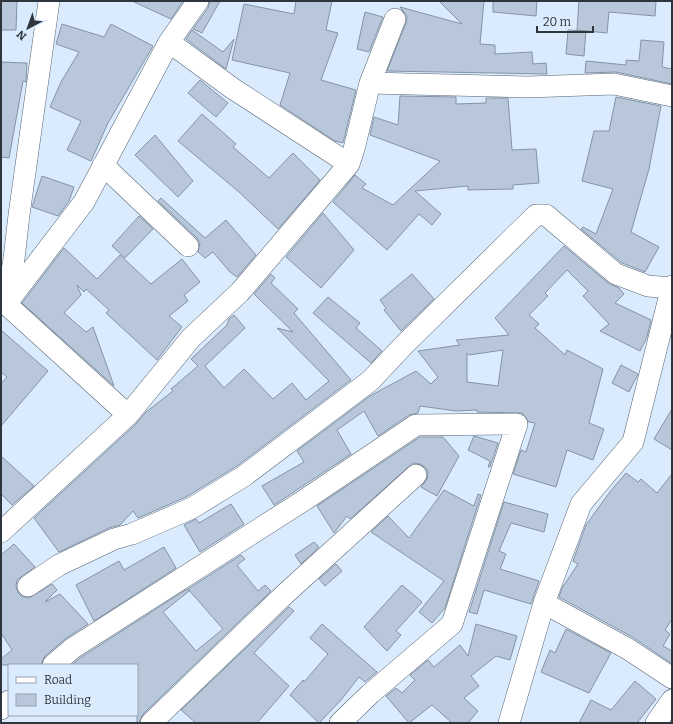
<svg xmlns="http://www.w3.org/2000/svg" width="673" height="724" font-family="Bitter,serif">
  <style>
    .building { fill: #b8c8da; stroke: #8494a5; fill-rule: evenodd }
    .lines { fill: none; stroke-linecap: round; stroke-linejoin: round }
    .minor-casing { stroke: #546272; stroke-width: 22 }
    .minor { stroke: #fff; stroke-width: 21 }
  </style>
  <rect width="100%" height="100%" fill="#dbebfe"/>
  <path class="building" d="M1,1H17L16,30H1Z
    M132,1H183L171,19Z
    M210,1H220L202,33L193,29L208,8Z
    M296,1H332L326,30L338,33L321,80L356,90L343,143L335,141L280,105L290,73L232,60L244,4L294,14Z
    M439,1H484L480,44L495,45V54L532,52L533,64L546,63L547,74L387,71L406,23L407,17L400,7L462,24Z
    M493,1H537L536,16L493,12Z
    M579,1H656L655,16L609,12L607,33L577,30Z
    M365,12L383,17L369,52L357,49Z
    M62,24L104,37L111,24L153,46L108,123L91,161L67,150L81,121L50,107L61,82L79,52L56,44Z
    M192,30L223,52L234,39L226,69L186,39Z
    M568,30L586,31L584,56L566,54Z
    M641,40L664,42L662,67L672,69V84L616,72L585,73L586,61L626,65V60L639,61Z
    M1,62L27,63L26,82L23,81L9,158L1,157Z
    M200,80L228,103L216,117L188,93Z
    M400,96L456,97V104L486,103V98H508L512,150L536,149L539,183L513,185V189L468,190V186L415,191L441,214L432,225L419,214L387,250L333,202L355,175L366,184L362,188L393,205L440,161L370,135L374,117L398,125Z
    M616,97L661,106L649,169L631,232L659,247L645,272L622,263L581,229L583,227L596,234L613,189L582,181L594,131H609Z
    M202,114L236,144L233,147L269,178L293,153L320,180L278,229L239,192L178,141Z
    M155,135L193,181L178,197L135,155Z
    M42,176L74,187L69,201L58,216L32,207Z
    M161,198L205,238L226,220L256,255L237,277L230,272L213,252L205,258L198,252L200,243L197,238L158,201Z
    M323,213L354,250L321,288L286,257Z
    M139,216L153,229L125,258L112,246Z
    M564,246L608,283L619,288L624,294L615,303L651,320L647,337L640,351L600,331L609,324L583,296L588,291L567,270L545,293L548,296L529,315L539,324L535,328L565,355L567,350L603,369L589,423L604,429L593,460L567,450L556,487L513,474L521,450L526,452L535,423L529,422L522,413L477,412V410L456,411L420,406L418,413L409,415L378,436L364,411L337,430L351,454L274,505L262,486L304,462L297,451L370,396L416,371L431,384L438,377L418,351L460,345L456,340L509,335L495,318ZM503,350L498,386L467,382V353L469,355Z
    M64,248L97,279L120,255L151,284L182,259L200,282L184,295L188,301L169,316L182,327L157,360L106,313L109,310L86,289L84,292L77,285L81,295L64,313L86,332L93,327L114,386L22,303Z
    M271,274L275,278L271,283L298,309L294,313L351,380L237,466L186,497L138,518L133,511L120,525L109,528L59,552L34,518L136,424L146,412L173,391L171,389L198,366L191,359L227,325L229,319L234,315L245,328L205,366L224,388L244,369L273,399L292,383L306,400L329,381L277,328L293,332L254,294Z
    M412,274L434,299L401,331L384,310L386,308L380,300Z
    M328,297L360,323L356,328L382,351L371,363L313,313Z
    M1,330L48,371L1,426V384L7,377L1,372Z
    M621,365L638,374L629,392L612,383Z
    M672,409V450L654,439Z
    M474,436L498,443L490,467H488L490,461L468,450Z
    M420,437H443L459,456L437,496L421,487L427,479L428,472L425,467L420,464L413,463L350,519L347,516L334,533L317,506Z
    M1,456L34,486L12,505L1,494Z
    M626,473L638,482L641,479L657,493L672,474V619L665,630L670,634L663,646L672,651V664L634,638L559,597L562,588L578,564L573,561L586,525L609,493Z
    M444,490L474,506L478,494L481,495L445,608L432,623L419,612L444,581L371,532L388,516L409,538Z
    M504,502L548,514L544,532L511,523L499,551L506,554L500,569L539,581L531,604L484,590L477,614L469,612Z
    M231,504L244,524L200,552L184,525L196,519L199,523Z
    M314,542L319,547L301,564L295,555Z
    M14,544L35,567L17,580L16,586L18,593L23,597L29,598L52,584L57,590L45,602L60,594L88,624L65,639L45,656L41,665H1V659L12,650L1,633V555Z
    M164,547L176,568L94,621L76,585L119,561L124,570Z
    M241,555L245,559L237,565L258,591L265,585L271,591L143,714L139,723H137V665H72L80,658L187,589L189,591L163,612L196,651L223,629L188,589Z
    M336,564L342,571L325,586L319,579Z
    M402,585L422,602L396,631L401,635L387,651L364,627Z
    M289,607L294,611L254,653L289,686L257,723H196L181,710Z
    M322,624L377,672L365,682L359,677L341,700L319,723L290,695L303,680L304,682L328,654L310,638Z
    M476,624L517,636L510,660L496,656L471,676L479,686L464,698L478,711L468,723H452L432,705L409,723L386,696L396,688L402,693L415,680L410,675L428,660L434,667L460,645L468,656Z
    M566,629L611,653L589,693L541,672L550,650L555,653Z
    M635,681L656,699L637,723H579L591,700L611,710Z"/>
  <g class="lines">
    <defs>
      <path id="minor" d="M169,42L232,88L349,164
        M370,83L528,87L614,84L672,96
        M103,165L188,246
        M7,300L14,259L19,215L49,1
        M128,415L6,304L84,202L169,42L198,1
        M1,532L128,415L191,338L240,292L349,164L354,149L370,83L395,19
        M28,586L59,565L114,539L132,534L192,508L244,476L370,381L403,346L536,215H546L616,274L648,286L672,288
        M544,603L628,649L672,678
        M53,665L73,648L306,499L416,425L517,424L452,624L370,694L340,723
        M1,709L9,701
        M151,723L285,594L416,475
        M509,723L544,603L581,504L633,442L672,286
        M656,723L672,700"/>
    </defs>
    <use href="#minor" class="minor-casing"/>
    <use href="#minor" class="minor"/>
  </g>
  <rect width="673" height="724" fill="none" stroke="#2e353c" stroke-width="4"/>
  <rect x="8" y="664" width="130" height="52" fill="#dbebfe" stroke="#96a2b0"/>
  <rect x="16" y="677" width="20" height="6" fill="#ffffff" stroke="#96a2b0"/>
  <text x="44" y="684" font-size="12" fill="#2e353c">Road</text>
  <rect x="16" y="694" width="20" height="12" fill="#b8c8da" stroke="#96a2b0"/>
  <text x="44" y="704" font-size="12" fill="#2e353c">Building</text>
  <g transform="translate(28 28) rotate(221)" stroke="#dbebfe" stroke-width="3" paint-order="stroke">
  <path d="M0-3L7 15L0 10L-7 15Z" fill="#2e353c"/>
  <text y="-6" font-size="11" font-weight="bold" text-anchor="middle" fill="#2e353c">N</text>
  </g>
  <path d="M537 26v6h56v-6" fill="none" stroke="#2e353c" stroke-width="2"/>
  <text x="543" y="26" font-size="12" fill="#2e353c" stroke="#dbebfe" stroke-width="3" paint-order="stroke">20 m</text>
</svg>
